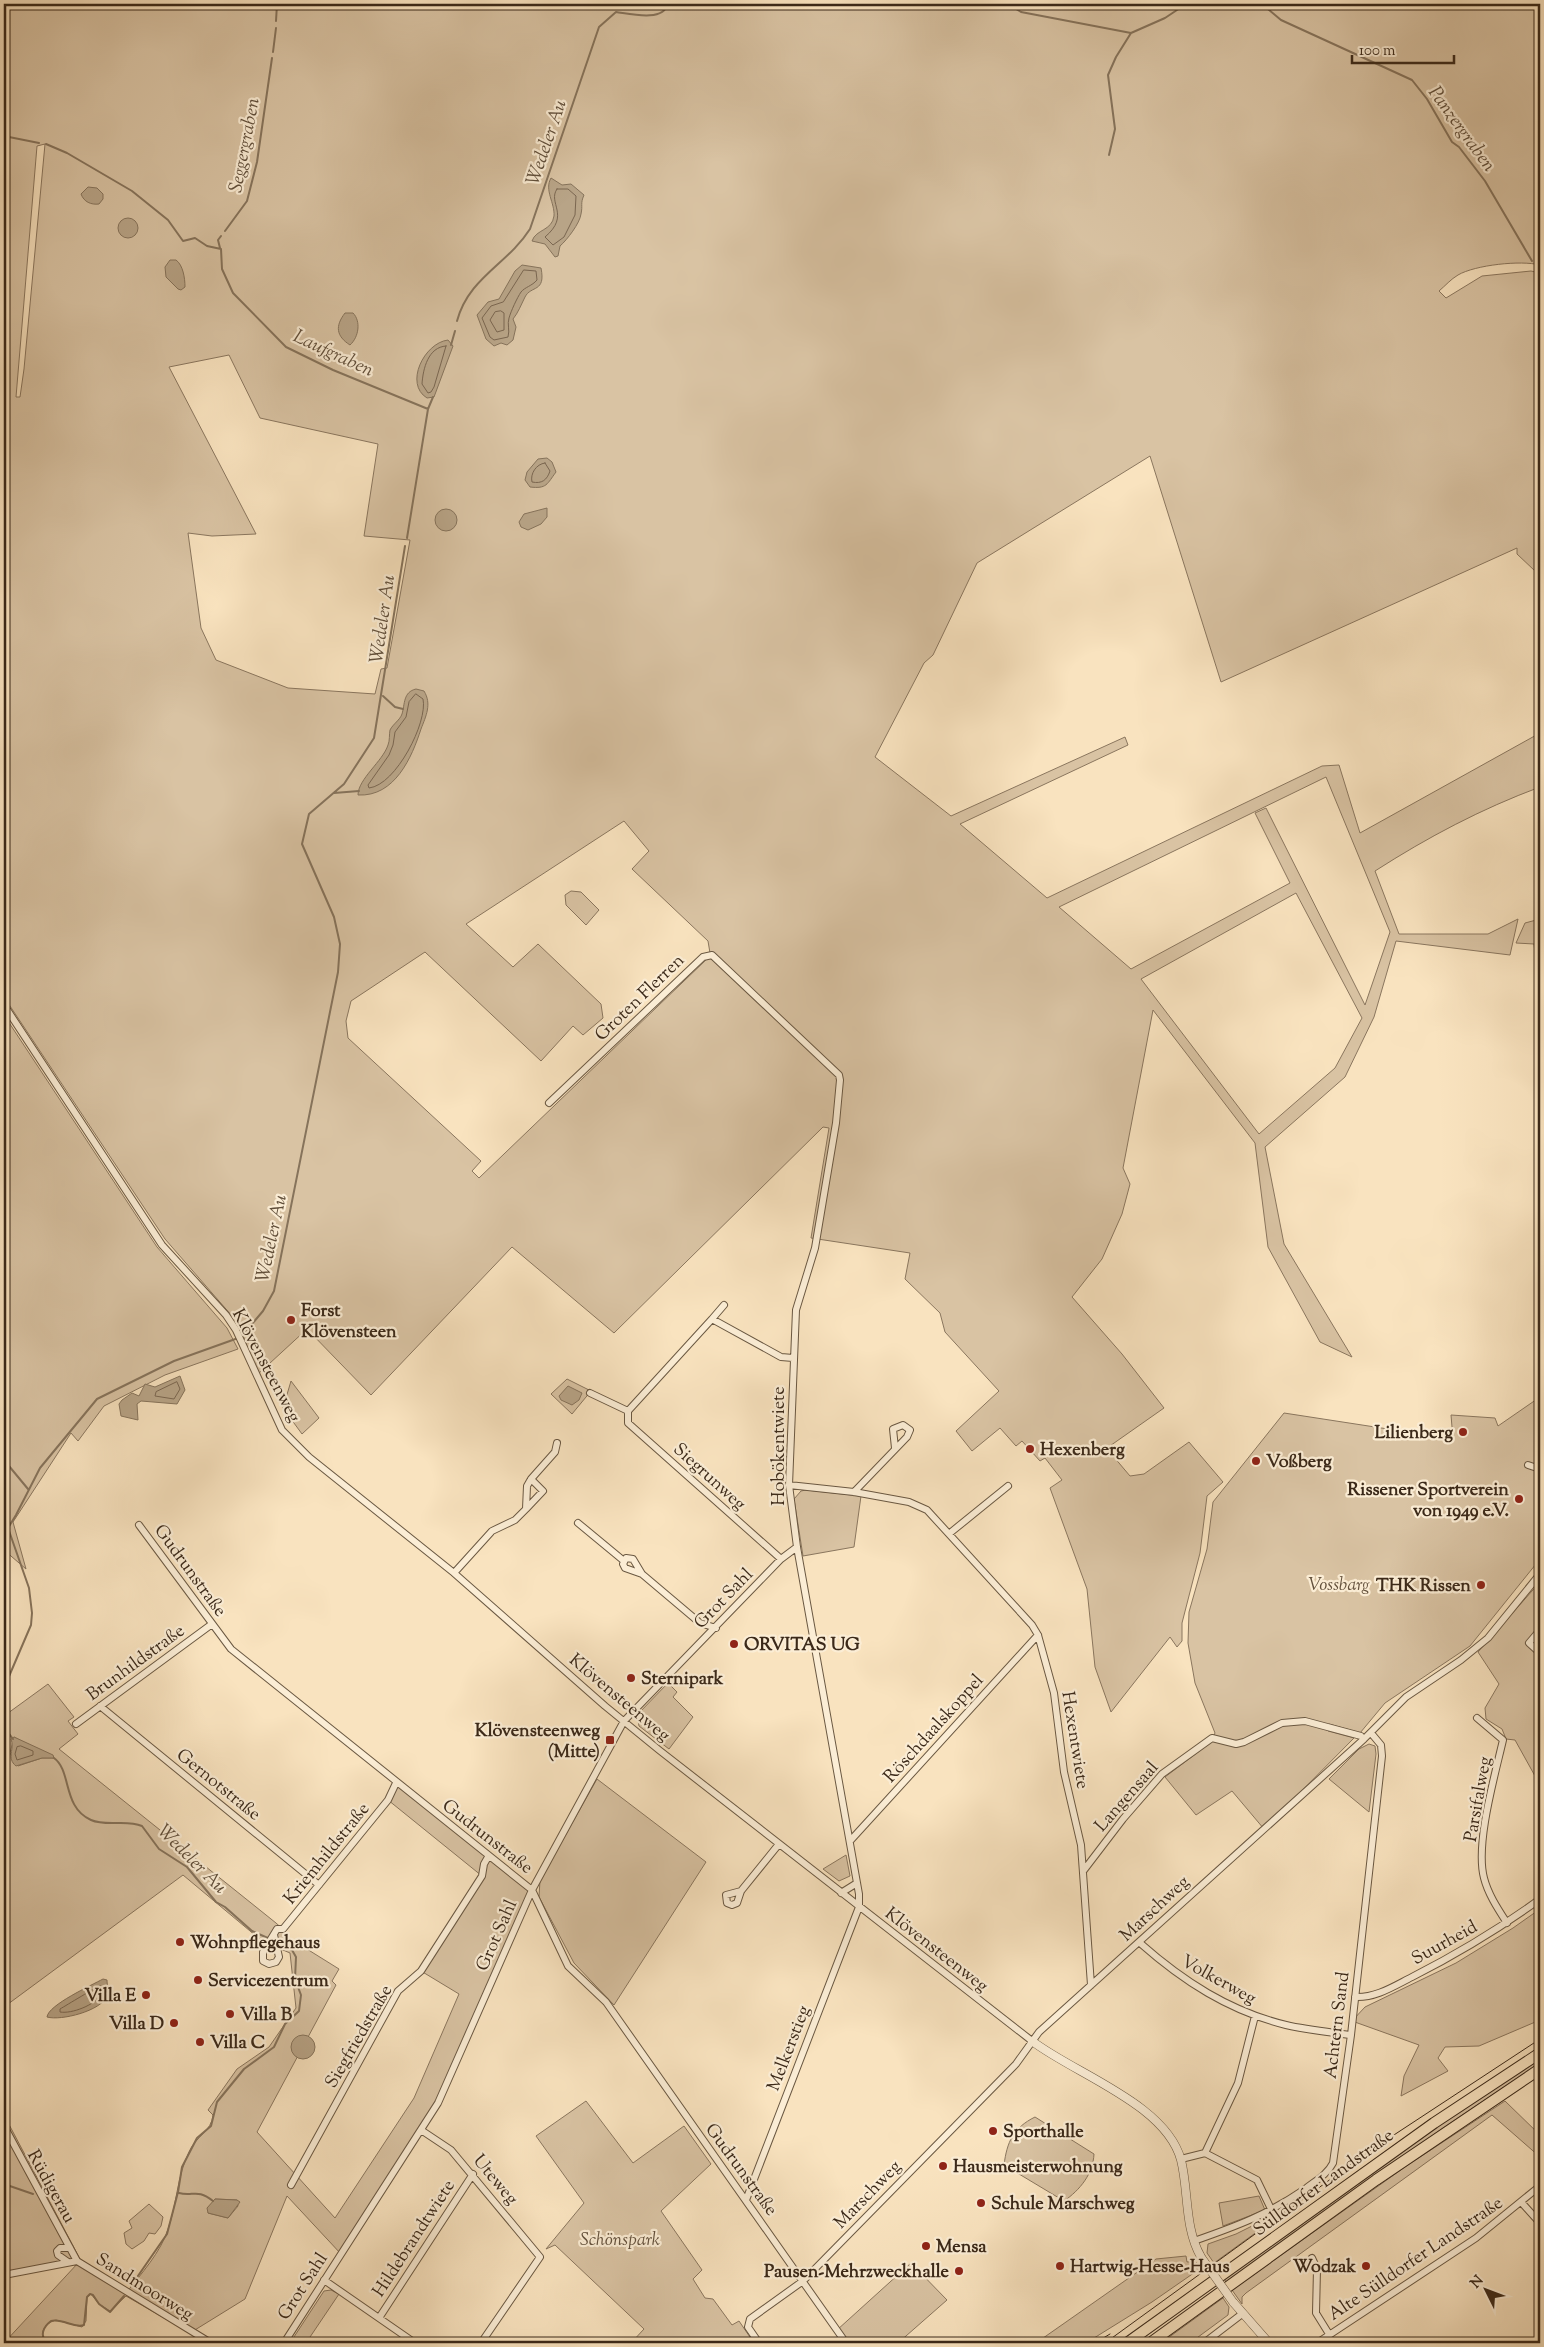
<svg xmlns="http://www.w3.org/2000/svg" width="1544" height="2347" font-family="'Sorts Mill Goudy',serif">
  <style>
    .green { fill: #d9c3a3; stroke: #8a765e; fill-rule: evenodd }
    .water { fill: #b8a487; stroke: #86735b }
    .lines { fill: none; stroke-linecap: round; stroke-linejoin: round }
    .shore { stroke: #7a6650; stroke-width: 1 }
    .stream { stroke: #86735b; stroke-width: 2 }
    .minor-casing { stroke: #6a5842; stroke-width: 8 }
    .tertiary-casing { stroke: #6a5842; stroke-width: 9 }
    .trunk-casing { stroke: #3b2919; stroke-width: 12 }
    .minor { stroke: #fbedd5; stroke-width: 6 }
    .tertiary { stroke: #fbedd5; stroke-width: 8 }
    .trunk { stroke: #f9e3bf; stroke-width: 10 }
    .tram { stroke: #3b2919; stroke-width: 1 }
    .tertiary-bridge-casing { stroke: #6a5842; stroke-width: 9; stroke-linecap: butt }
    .tertiary-bridge { stroke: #fbedd5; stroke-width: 8 }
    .poi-dot { fill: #8f2418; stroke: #fbedd5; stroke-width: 2 }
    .labels { text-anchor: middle; stroke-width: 4.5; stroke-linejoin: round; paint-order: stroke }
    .street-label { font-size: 18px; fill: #3b2919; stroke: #fbedd5 }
    .poi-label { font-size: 18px; font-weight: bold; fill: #3b2919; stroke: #fbedd5; text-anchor: start }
    .park-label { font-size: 18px; font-style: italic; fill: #62503c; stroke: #fbedd5 }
    .water-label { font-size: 19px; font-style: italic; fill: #604e3a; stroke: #fbedd5 }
  </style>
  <rect width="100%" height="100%" fill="#f9e3bf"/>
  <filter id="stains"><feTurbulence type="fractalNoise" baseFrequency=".004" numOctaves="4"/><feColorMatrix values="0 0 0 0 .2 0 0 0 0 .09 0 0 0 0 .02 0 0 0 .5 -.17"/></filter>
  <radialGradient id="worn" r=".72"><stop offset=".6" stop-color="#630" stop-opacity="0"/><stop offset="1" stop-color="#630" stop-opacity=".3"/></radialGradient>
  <path class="green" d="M4,4H1540V265C1521,260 1475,265 1458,275C1451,279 1445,286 1439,291L1446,298L1482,276L1531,271L1540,273V572L1535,571L1517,554V548L1221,682L1150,456L977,563L933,655L924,663L875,757L951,816L1125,737L1128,745L960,824L1047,898L1322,766L1339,765L1360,833L1540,733V787C1481,809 1428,837 1375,871L1399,934H1488L1518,919L1510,955L1396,941L1374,1017L1345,1077L1265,1147L1284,1244L1352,1357L1320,1342L1268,1247L1255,1143L1153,1010L1123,1168L1130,1184L1122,1214L1102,1259L1072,1297L1122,1354L1164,1408L1107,1448L1108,1450L1130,1476L1144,1474L1189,1442L1223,1482L1207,1496L1200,1553L1182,1623V1641L1177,1647L1170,1637L1111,1712L1095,1667L1087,1589L1050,1488L1062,1480L1045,1458L1040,1461L1022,1441L1016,1446L1000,1428L972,1451L956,1431L999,1391L945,1332L940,1313L905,1279L910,1253L811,1238L829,1128L823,1127L614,1333L512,1247L371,1395L307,1329L257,1375L239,1324L165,1239L4,997ZM45,144L24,369L20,397H16L37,146ZM229,355L260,418L378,444L364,536L410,540L387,668L381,669L375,694L288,688L216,660L201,628L188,533L212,536L256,534L169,367ZM1326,777L1390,932L1365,1005L1266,808L1255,813L1290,883L1131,969L1059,907ZM624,821L649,851L632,869L708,941L711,959L708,958L479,1178L472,1171L481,1161L348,1038L346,1021L351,1001L425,952L541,1061L573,1026L583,1035L603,1018L601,1004L538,944L513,967L466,924ZM1296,893L1362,1018L1335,1068L1259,1134L1141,979Z
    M571,891L581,892L599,910L586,925L566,905L565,895Z
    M1540,919V997L1534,944L1516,943L1525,923Z
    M4,1015L157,1247L227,1328L238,1349L165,1375L104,1406L78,1441L71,1433L13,1522L26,1569L4,1550Z
    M567,1379L591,1391L572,1414L551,1394Z
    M291,1381L319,1418L302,1434L283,1408Z
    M1540,1397V1559L1470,1646L1385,1703L1360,1733L1329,1724L1328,1731L1354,1738L1264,1829L1232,1791L1196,1815L1165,1777L1210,1743L1215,1733L1195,1683L1188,1643L1189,1612L1207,1549L1213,1502L1284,1413L1453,1439L1451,1415L1495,1418L1498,1426Z
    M806,1490L861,1496L854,1547L803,1556L794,1499L801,1491Z
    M1540,1582V1785L1515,1740L1506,1739L1502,1729L1486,1719L1485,1708L1499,1684L1478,1652Z
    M668,1683L677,1692L673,1697L693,1717L669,1749L639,1726L637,1715Z
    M48,1684L74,1717L68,1721L78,1734L59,1749L276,1923L286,1932V1936L339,1969L332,1981L336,1985L257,2132L335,2218L414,2098L459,1994L421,1971L482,1876L388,1800L396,1783L532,1890L438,2103L341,2254L287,2196L245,2299L190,2333L126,2296L110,2311L99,2304L91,2294L87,2297L86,2321L82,2327L56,2320C45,2323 38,2333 46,2343H4L78,2263L4,2274V2115L80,2259L126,2293C141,2274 161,2252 168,2229C177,2204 177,2176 189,2152C195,2137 212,2131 213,2115L208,2110L237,2069L269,2047L296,2008L290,1953L262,1941L183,1875L4,2007V1716ZM14,1737L53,1758H42L18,1766L10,1753ZM215,2199L237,2200L238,2206L228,2218L208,2213Z
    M1369,1744L1375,1746L1376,1754L1369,1812L1329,1779L1359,1749Z
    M597,1779L706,1862L614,2005L574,1963L539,1897L540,1880Z
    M846,1855L850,1876L839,1881L823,1869Z
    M1540,1909V2020L1479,2046L1445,2047L1438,2058L1448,2071L1401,2096L1404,2076L1419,2045L1352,2021L1365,2007L1456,1963L1513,1928Z
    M1540,2059V2063L1443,2128L1227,2283L1224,2279L1441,2124Z
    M586,2101L633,2163L684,2126L711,2164L661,2211L702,2270L693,2279L705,2298L713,2299L732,2325L739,2321L754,2343H631L644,2329L555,2245L546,2249L584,2203L536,2136Z
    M1505,2101L1540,2135V2157L1492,2115L1246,2293L1242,2297V2304L1232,2290L1405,2167Z
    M1035,2117L1094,2154C1093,2174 1080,2190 1064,2201L1004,2165C1007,2142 1013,2128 1035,2117Z
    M1259,2196L1265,2210L1223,2226L1219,2203Z
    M149,2204L163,2217L161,2226L155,2234L149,2233L144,2241L132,2249L126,2244L124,2233L132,2228L129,2221Z
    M1284,2210H1287L1214,2263L1207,2253L1208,2244L1236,2234Z
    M1186,2256L1187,2262L1195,2261L1201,2268L1152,2302L1086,2343H1036L1156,2259Z
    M911,2263L947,2300L898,2343H846L837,2330Z
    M331,2290L339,2294L306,2343H290L324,2291Z
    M1223,2298L1229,2307L1228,2315L1190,2343H1161Z"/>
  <path class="water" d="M551,178L562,185L571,184L584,195C580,204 583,205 581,214C580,223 567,240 560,246L558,256L555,257L545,244L532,241C536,229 552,231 554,216C555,203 544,190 551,178Z
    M88,187L97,188L103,194V199L99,204C91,205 84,202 81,194Z
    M118 228a10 10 0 1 1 20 0a10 10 0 1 1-20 0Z
    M170,260H176C183,265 185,278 185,287L181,290L178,289L166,277L165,267Z
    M522,265L541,268C546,293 531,285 525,297C521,305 518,313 513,319L516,327L513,340L507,345L501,343L494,346L486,339L477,315L488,302L499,299L515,271Z
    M345,313H353C361,321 359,337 350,345C336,336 335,326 345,313Z
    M448,340L453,346L434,397L427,398C404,384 424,343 448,340Z
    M547,458L552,462L556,472C547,484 547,489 530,487L525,480L527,472L538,459Z
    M547,508V517L541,524L528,530L521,527L519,522L524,514Z
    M435 520a11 11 0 1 1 22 0a11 11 0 1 1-22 0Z
    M416,689L424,691C432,704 426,716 421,729C412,757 395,797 358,795C358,779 383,761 388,745C390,740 389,735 390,730C393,724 400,720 402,714C405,704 403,692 416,689Z
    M180,1376L185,1390L177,1404L141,1401L137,1404L138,1420L121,1416L119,1404L122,1400L132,1393L139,1396L145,1384L155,1387Z
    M568,1386L582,1393L579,1400L572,1405L561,1400L559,1396Z
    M14,1737L53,1755L54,1758H42L16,1766C6,1758 15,1749 11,1739Z
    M103,1979L107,1980C107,1985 109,1992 107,1996C101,2011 61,2021 47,2017C48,2005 92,1985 103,1979Z
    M291 2047a12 12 0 1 1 24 0a12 12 0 1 1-24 0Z
    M215,2199L237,2200L240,2202L228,2218L208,2213L207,2208Z"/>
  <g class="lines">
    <path class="shore" d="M557,189H568L576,196L575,215L564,237L553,245L545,237C571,215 547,203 557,189Z
      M524,270L536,271L537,280C532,286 525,287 521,292C517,298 511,311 509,318C507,324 510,330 508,337L494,340L490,337L482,318L491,306L503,302Z
      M501,311L504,313V330L497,332L490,320L495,312Z
      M446,346L434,387L431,392L428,393L422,384C423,369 428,347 446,346Z
      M545,463L550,471C547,480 542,484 532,482C530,474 536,464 545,463Z
      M416,694L423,699C428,722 396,785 369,788L368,785L389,755L393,745L395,732L406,717L409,702Z
      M177,1382L180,1389L174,1399L155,1396L156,1392Z
      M21,1746L33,1751V1755L17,1760L15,1754L17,1747Z
      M100,1986L102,1994C95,2005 72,2014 60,2012V2009C67,2005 96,1987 100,1986Z"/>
    <path class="stream" d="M1008,4L1021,12L1131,33L1165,18L1186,4
      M1262,4L1281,20L1412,80L1427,99L1452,142L1459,147L1485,181L1532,261
      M276,21L277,4
      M273,52L276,28
      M4,136L39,143
      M46,144L67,153L132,191L168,220L183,241L195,238L207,246L221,249L222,269L233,293L286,347L333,370L428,409
      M1109,155L1115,129L1108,75L1116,57L1131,33
      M225,231L247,201L257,162L272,58
      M220,248L218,240L221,236
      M457,321C469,277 507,265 530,229L599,27L616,12C631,14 663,22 668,4
      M451,345L455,331
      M407,538L428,409L433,397
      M383,696L395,707L403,709
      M334,793L359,791
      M4,1460L28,1489
      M4,1688L31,1625L32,1613L29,1588L8,1528L16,1515L40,1468L97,1399L174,1361L241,1337L263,1311L274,1291L338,972L340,944L334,917L302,844L309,814L344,784L374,738L405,546
      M4,1706L7,1731L13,1739
      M54,1758C72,1771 62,1807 91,1820C107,1827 126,1819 142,1826L159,1849L187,1867L216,1902L225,1907L252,1931L270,1939
      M4,2184L33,2194
      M179,2193C193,2197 197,2188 213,2201
      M131,2286L167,2234L178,2192L182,2167L197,2138L211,2126L217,2102L244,2069L274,2047L285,2024L299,2011L301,1995L295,1979L296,1957L292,1950L279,1944
      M46,2343C40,2335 43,2327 51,2321C63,2318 74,2329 84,2325L87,2297L90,2294L93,2295L99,2304L110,2312L124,2296"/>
    <defs>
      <path id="minor" d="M4,1005L162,1245L226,1315L236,1330L282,1430L309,1457L454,1573L605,1706L659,1750L1032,2041
        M549,1103L703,957L712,955L839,1075L840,1080L836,1123L815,1248L796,1310L789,1485L797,1547L859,1894V1907L746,2200
        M712,1319L724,1305
        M590,1393L628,1411
        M1528,1465L1540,1469
        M531,1479L543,1491L526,1509L527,1486Z
        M531,1479L555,1452L557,1443
        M789,1485L854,1492L909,1502L927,1510L1032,1625L1038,1635L1054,1693L1064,1772L1081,1845L1091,1985
        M854,1492L907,1437L910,1430L903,1425L893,1429L895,1448
        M578,1523L624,1561
        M139,1525L231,1649L532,1890L568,1966L606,2002L846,2343
        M950,1533L1008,1486
        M781,1559L628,1423V1411L712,1319L781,1357L793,1358
        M454,1573L492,1531L515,1520L526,1509
        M642,1574L625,1568L623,1564L626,1558L633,1559L642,1574L700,1623L716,1628
        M1540,1630L1529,1643L1540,1653
        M100,1706L319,1885
        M1477,1718L1503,1740C1495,1775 1475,1844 1484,1878C1488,1894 1498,1909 1507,1923
        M76,1724L212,1624
        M850,1841L1038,1635
        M1084,1870L1123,1819L1162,1774L1212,1738L1236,1744L1244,1742L1282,1723L1305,1721L1361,1736L1364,1739
        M741,1891L726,1895L727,1903L732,1905L737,1903L741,1891L779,1844
        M841,1893L857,1883
        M274,1935L279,1957L276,1962L269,1964L263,1961V1952L277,1929H283L388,1800L396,1783
        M1140,1943C1183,1981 1229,2011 1286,2025C1307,2030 1329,2032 1351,2035
        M1355,1997C1376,1998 1394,1986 1412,1977C1457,1954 1499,1929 1540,1899
        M4,2126L77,2261L211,2343
        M421,2130L451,2150L540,2257L481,2343
        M1205,2153L1238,2083L1255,2016
        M1181,2159L1205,2153L1257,2180L1272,2211
        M291,2185L398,1991L421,1971L482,1876L484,1864L488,1857
        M1522,2203L1540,2223
        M1194,2241C1237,2226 1267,2215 1305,2189C1315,2181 1327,2175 1333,2163L1351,2035L1382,1756L1381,1745L1371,1733
        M1312,2258L1317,2269L1316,2313L1329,2334
        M68,2262L58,2255L57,2251L60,2248H70
        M4,2275L77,2261
        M324,2280L415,2343
        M379,2318L473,2174
        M284,2343L438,2103L532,1890L624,1721L781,1559L797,1547
        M759,2343L748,2327L750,2319L803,2281L1016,2064L1039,2032L1364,1739L1406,1697L1461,1660L1488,1638L1540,1574
        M1204,2343L1242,2314
        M1317,2343L1476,2238L1540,2186"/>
      <path id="tertiary" d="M1032,2041C1075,2074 1166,2104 1181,2160C1189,2192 1184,2227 1201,2257
        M1233,2302L1269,2343"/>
      <path id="trunk" d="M1127,2343L1434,2123L1540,2053
        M1150,2343L1376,2180L1540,2069"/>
    </defs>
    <use href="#minor" class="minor-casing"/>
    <use href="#tertiary" class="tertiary-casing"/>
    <use href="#trunk" class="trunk-casing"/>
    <use href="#minor" class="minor"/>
    <use href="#tertiary" class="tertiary"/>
    <use href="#trunk" class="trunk"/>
    <path class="tram" d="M1095,2343L1110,2334
      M1105,2343L1368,2152L1540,2039"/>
    <defs>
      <path id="tertiary-bridge" d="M1201,2257L1233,2302"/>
    </defs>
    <use href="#tertiary-bridge" class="tertiary-bridge-casing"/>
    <use href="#tertiary-bridge" class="tertiary-bridge"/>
  </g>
  <g class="poi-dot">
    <circle cx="291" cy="1320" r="5"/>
    <circle cx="1463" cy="1432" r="5"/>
    <circle cx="1030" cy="1449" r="5"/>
    <circle cx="1256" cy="1461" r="5"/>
    <circle cx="1519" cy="1499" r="5"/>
    <circle cx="1481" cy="1585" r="5"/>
    <circle cx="734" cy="1644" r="5"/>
    <circle cx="631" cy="1678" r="5"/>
    <rect x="605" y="1735" width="10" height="10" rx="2.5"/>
    <circle cx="180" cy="1942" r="5"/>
    <circle cx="198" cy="1980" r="5"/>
    <circle cx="146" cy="1995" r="5"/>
    <circle cx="230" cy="2014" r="5"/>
    <circle cx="174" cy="2023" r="5"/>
    <circle cx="200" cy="2042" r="5"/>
    <circle cx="993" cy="2131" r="5"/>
    <circle cx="943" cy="2166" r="5"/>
    <circle cx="981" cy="2203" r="5"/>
    <circle cx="926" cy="2246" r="5"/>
    <circle cx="1060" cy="2266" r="5"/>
    <circle cx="1366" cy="2266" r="5"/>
    <circle cx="959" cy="2271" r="5"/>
  </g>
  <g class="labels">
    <g class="street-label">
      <text transform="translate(639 997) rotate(-44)" y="6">Groten Flerren</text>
      <text transform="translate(267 1365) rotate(62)" y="6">Klövensteenweg</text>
      <text transform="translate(778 1446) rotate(-90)" y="6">Hobökentwiete</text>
      <text transform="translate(710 1476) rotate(42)" y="6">Siegrunweg</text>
      <text transform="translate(191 1570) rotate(54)" y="6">Gudrunstraße</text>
      <text transform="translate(723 1598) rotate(-46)" y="6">Grot Sahl</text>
      <text transform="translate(135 1662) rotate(-36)" y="6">Brunhildstraße</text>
      <text transform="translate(620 1697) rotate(40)" y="6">Klövensteenweg</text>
      <text transform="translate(933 1728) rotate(-48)" y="6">Röschdaalskoppel</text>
      <text transform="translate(1076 1740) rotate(81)" y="6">Hexentwiete</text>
      <text transform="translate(219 1784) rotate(39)" y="6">Gernotstraße</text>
      <text transform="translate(1126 1796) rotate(-49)" y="6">Langensaal</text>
      <text transform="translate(1477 1799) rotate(-80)" y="6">Parsifalweg</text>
      <text transform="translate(488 1836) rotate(38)" y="6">Gudrunstraße</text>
      <text transform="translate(326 1853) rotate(-51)" y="6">Kriemhildstraße</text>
      <text transform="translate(1154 1908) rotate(-43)" y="6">Marschweg</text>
      <text transform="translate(496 1935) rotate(-66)" y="6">Grot Sahl</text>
      <text transform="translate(1444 1942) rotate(-29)" y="6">Suurheid</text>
      <text transform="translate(937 1949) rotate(38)" y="6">Klövensteenweg</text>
      <text transform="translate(1219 1979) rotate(29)" y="6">Volkerweg</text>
      <text transform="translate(1336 2025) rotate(-83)" y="6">Achtern Sand</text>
      <text transform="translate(358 2036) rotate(-60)" y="6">Siegfriedstraße</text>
      <text transform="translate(788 2048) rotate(-69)" y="6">Melkerstieg</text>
      <text transform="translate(742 2169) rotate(54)" y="6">Gudrunstraße</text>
      <text transform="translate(496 2179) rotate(50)" y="6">Uteweg</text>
      <text transform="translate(1323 2182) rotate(-36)" y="6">Sülldorfer Landstraße</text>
      <text transform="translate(52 2186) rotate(61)" y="6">Rüdigerau</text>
      <text transform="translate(867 2194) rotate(-46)" y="6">Marschweg</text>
      <text transform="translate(413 2238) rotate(-57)" y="6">Hildebrandtwiete</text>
      <text transform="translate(1415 2258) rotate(-34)" y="6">Alte Sülldorfer Landstraße</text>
      <text transform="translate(145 2286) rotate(32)" y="6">Sandmoorweg</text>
      <text transform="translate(302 2286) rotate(-57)" y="6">Grot Sahl</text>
    </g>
    <g class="poi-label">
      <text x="301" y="1316">Forst<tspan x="301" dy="21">Klövensteen</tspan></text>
      <text x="1453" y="1438" text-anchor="end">Lilienberg</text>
      <text x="1040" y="1455">Hexenberg</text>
      <text x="1266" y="1467">Voßberg</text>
      <text x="1509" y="1495" text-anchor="end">Rissener Sportverein<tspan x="1509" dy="21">von 1949 e.V.</tspan></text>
      <text x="1471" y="1591" text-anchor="end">THK Rissen</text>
      <text x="744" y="1650">ORVITAS UG</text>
      <text x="641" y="1684">Sternipark</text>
      <text x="600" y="1736" text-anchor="end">Klövensteenweg<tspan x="600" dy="21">(Mitte)</tspan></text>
      <text x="190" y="1948">Wohnpflegehaus</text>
      <text x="208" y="1986">Servicezentrum</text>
      <text x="136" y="2001" text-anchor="end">Villa E</text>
      <text x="240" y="2020">Villa B</text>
      <text x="164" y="2029" text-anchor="end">Villa D</text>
      <text x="210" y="2048">Villa C</text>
      <text x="1003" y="2137">Sporthalle</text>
      <text x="953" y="2172">Hausmeisterwohnung</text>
      <text x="991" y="2209">Schule Marschweg</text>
      <text x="936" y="2252">Mensa</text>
      <text x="1070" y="2272">Hartwig-Hesse-Haus</text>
      <text x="1356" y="2272" text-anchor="end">Wodzak</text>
      <text x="949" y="2277" text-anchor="end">Pausen-Mehrzweckhalle</text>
    </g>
    <g class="park-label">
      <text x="1339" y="1590">Vossbarg</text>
      <text x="620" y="2245">Schönspark</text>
    </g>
    <g class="water-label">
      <text transform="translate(1463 128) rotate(54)" y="7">Panzergraben</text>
      <text transform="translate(545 142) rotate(-71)" y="7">Wedeler Au</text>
      <text transform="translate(243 145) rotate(-79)" y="7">Seggergraben</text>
      <text transform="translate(334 352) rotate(25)" y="7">Laufgraben</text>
      <text transform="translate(381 619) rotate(-82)" y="7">Wedeler Au</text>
      <text transform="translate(270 1238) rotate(-78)" y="7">Wedeler Au</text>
      <text transform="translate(193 1858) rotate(45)" y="7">Wedeler Au</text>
    </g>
  </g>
  <rect width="1544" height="2347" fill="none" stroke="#f9e3bf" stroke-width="20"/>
  <rect x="5" y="5" width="1534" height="2337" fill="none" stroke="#3b2919" stroke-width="2.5"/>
  <rect x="10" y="10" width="1524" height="2327" fill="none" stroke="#3b2919"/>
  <g transform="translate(1486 2290) rotate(312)" stroke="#fbedd5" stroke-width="4" paint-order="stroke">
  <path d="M0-4L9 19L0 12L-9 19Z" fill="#3b2919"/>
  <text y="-8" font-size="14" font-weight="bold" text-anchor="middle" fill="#3b2919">N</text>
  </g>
  <path d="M1352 55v8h102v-8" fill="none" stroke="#3b2919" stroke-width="2.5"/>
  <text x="1359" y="55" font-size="15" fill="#3b2919" stroke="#fbedd5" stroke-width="4" paint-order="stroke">100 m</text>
  <rect width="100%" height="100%" filter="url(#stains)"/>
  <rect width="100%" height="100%" fill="url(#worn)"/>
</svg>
